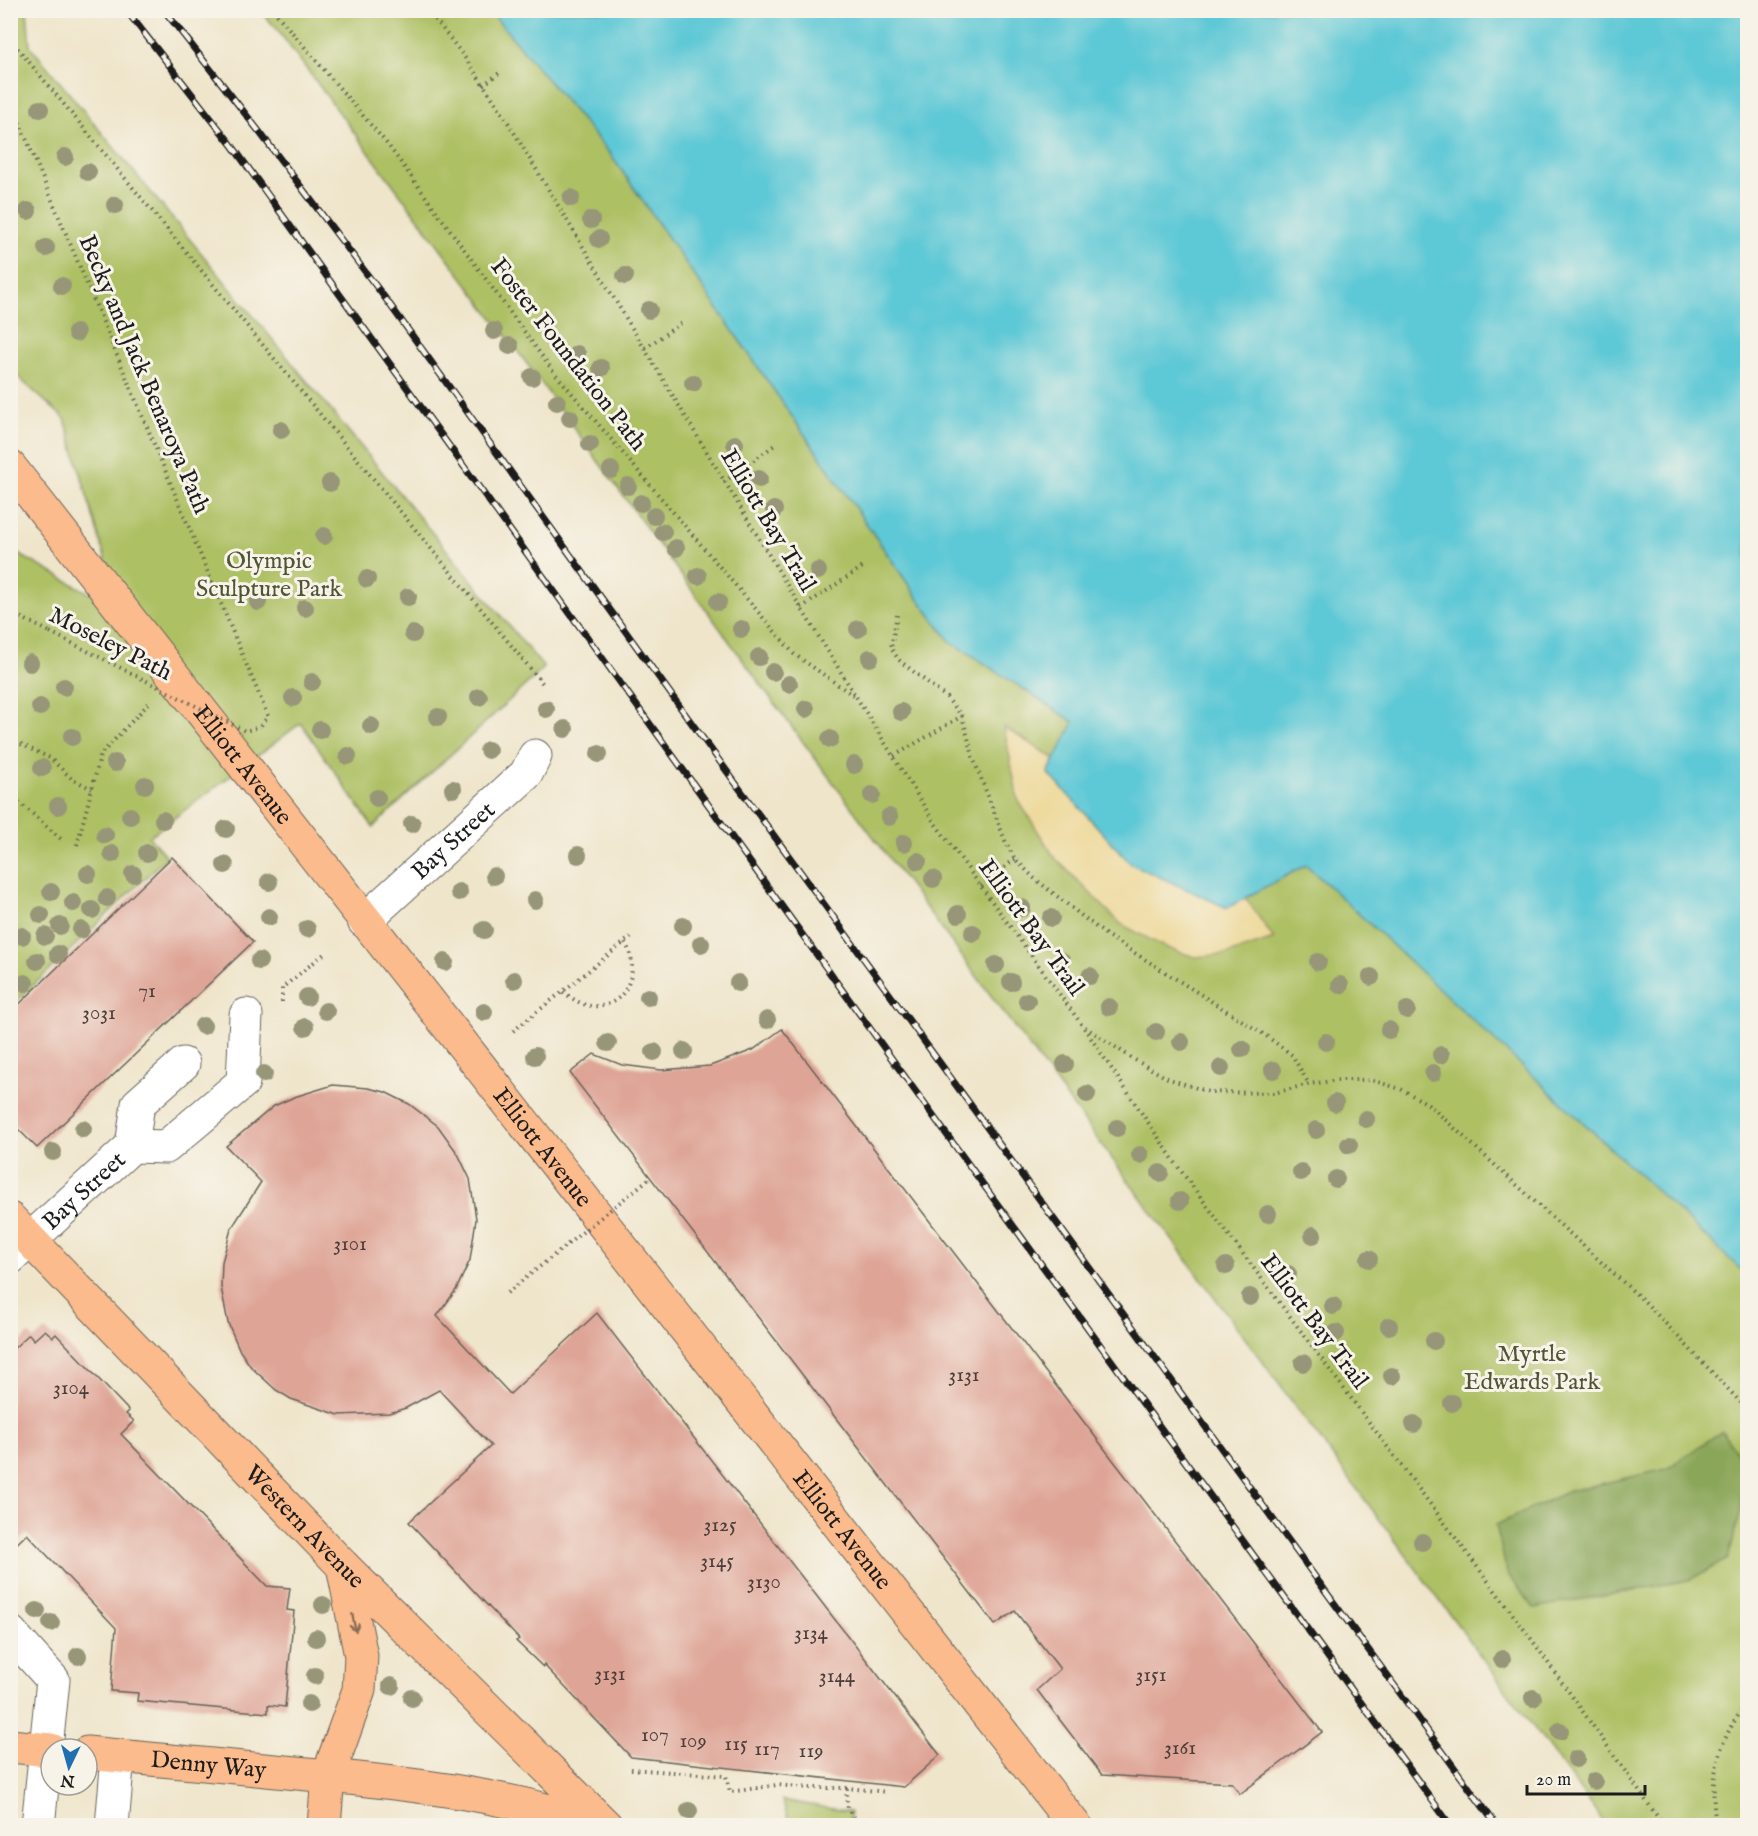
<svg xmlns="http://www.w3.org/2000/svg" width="1758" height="1836" font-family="'IM FELL English',serif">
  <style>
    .green { fill: #adc063; stroke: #646e40; stroke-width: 1.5 }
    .forest { fill: #8aa659; stroke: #53613a; stroke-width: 1.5 }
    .sand { fill: #eeda9e; stroke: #857b5d; stroke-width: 1.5 }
    .water { fill: #5dc8d6; stroke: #3c7279; stroke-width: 1.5 }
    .building { fill: #dea496 }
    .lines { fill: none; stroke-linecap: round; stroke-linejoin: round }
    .minor-casing { stroke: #666259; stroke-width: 35 }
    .major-casing { stroke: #666259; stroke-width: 35 }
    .path { stroke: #666259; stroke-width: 4; stroke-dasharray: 1.5 4.5; stroke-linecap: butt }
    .minor { stroke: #fff; stroke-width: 33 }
    .major { stroke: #fbbb8c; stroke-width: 33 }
    .rail-casing { stroke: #1c1c1c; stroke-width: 7 }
    .rail { stroke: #f7f3e8; stroke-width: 4.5; stroke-dasharray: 14; stroke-linecap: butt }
    .path-bridge { stroke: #666259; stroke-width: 4; stroke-dasharray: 1.5 4.5; stroke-linecap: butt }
    .tree { fill: #979678 }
    .oneway { stroke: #8c6c54 }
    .labels { text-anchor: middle; stroke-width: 6; stroke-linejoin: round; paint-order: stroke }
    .number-label { font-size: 21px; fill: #4c3e3a }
    .street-label { font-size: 24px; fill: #1c1c1c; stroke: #f7f3e8 }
    .park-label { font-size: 24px; fill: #4f5535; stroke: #f7f3e8 }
  </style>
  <rect width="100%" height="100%" fill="#f7f3e8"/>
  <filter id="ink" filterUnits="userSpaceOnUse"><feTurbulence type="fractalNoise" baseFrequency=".0167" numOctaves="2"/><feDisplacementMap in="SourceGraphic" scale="12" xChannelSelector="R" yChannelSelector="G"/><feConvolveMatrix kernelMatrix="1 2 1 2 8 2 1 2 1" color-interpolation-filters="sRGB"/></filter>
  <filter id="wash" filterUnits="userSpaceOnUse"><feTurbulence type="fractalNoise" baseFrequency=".008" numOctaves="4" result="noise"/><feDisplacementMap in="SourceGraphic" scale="24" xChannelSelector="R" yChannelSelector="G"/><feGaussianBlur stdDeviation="1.35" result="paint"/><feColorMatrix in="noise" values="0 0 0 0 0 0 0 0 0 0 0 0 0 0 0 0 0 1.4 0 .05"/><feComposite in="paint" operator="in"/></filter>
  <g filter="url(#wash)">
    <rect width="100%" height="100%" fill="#efe5cb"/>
    <path class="green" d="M27,10L30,46L544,668L373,827L301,723L149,837L167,857L11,1007V550L120,610L65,419L20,379L11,366L10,11Z
      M260,11H490L611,155L922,604L950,641L1074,722L1227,908L1306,864L1747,1275V1825H1606L780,711L536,376L276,28Z
      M782,1800L850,1812V1825H790Z"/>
    <path class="forest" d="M1722,1431L1746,1466L1741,1510L1728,1559L1689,1580L1534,1608L1507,1573L1496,1525L1569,1491L1666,1469Z"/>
    <path class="sand" d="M1004,727L1055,759L1048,774L1227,908L1245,897L1274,939L1228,954L1195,957L1164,947L1121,924L1055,858L1018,800Z"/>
    <path class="water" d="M490,11H1747V1275L1306,865L1227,908L1131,864L1048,773L1074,722L950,641L922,604L611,155Z"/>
    <g id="blocks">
      <path class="building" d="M172,857L253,942L37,1148L10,1121V1013Z
        M782,1029L1322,1732L1240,1794L1232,1783L1102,1775L1037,1690L1060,1669L1015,1611L995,1625L570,1073L594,1054L622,1065L661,1070L710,1066L753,1050Z
        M333,1085L368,1088L385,1092L409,1104L438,1126L458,1154L470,1179L476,1219L470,1260L456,1290L437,1316L510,1394L597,1313L940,1755L904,1787L631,1757L544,1665L543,1667L516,1641L519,1639L409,1522L491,1446L439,1390L406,1408L389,1413L339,1415L291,1399L276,1390L251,1367L240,1351L228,1323L221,1287L222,1262L231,1229L261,1182L226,1146L274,1106L294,1097Z
        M45,1330L53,1337L56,1334L129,1411L126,1414L134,1421L121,1434L267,1586L290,1588L287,1610L294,1611L285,1707L268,1705V1713L137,1701L138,1693L111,1691L116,1628L27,1534L10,1550V1352L29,1334L34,1340Z"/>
    </g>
  </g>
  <g filter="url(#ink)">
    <use href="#blocks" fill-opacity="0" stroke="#666259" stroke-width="1.5"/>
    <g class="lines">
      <defs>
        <g id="minor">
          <path id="s1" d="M364,921L526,774L535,756"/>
          <path d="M132,1146L166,1147L243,1082L246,1015"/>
          <path d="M132,1146L138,1104L183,1064"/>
          <path id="s2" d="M10,1258L132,1146"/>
          <path d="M10,1632L53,1680L38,1826"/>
          <path d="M112,1826L118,1756"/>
        </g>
        <g id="major">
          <path id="s3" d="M10,467L1075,1826"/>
          <path id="s4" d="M10,1219L343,1566L606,1826"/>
          <path d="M10,1746L51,1750"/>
          <path id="s5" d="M87,1753C164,1760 241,1767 318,1775C414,1784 508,1795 600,1826"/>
          <path d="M324,1826L328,1776L359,1690L361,1656L343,1566"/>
        </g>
      </defs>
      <use href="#minor" class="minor-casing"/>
      <use href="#major" class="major-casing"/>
      <path class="path" d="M273,10L388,145L553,371L794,654L857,698
        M428,10L463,55L498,106L801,608L934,822L1082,1025L1181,1171L1532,1640L1664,1826
        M10,39L543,684
        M483,85L502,71
        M10,100L268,716L260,727
        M645,348L684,321
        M724,482L776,444
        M801,608L864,566
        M10,612L50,632
        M897,615L891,648L899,660L947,698L962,716L974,760L1006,843L1015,859L1034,878L1106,935L1265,1035L1292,1055L1309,1084
        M10,739L50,758L72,779L92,789
        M894,756L962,716
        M10,794L61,839
        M77,845L101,754L149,703
        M981,886L1015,859
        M563,992C572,998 580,1005 592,1006C626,1010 642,968 625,943
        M282,1002V988L324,954
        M1085,1027L1135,1060L1169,1079L1209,1092L1274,1093L1309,1084L1339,1080H1371L1401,1089L1428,1104L1646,1303L1748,1410
        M513,1031L631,937
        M631,1769L726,1776L730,1792L777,1785L810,1788H847L887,1792
        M847,1788C846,1800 846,1812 857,1820L873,1818
        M1716,1826C1709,1777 1717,1741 1748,1702"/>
      <use href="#minor" class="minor"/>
      <use href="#major" class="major"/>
      <defs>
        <path id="rail" d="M126,10L231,144L939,1124L1451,1826
          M164,10L258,130L388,302L688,718L1497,1826"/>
      </defs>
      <use href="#rail" class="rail-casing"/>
      <use href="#rail" class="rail"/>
      <path class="path-bridge" d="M50,632L245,731L260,727
        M507,1293L651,1177"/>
    </g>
    <g class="tree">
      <circle cx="40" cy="109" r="9"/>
      <circle cx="65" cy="157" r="9"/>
      <circle cx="88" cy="172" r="9"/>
      <circle cx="571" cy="198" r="9"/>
      <circle cx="115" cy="205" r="9"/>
      <circle cx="28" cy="211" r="9"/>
      <circle cx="591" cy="220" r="9"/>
      <circle cx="599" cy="239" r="9"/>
      <circle cx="46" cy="248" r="9"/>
      <circle cx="625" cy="276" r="9"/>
      <circle cx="62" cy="286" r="9"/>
      <circle cx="649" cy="310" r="9"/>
      <circle cx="494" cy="331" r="9"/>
      <circle cx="76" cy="333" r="9"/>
      <circle cx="510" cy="346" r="9"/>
      <circle cx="577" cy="354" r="9"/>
      <circle cx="601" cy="368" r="9"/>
      <circle cx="532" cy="377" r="9"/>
      <circle cx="693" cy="383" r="9"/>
      <circle cx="557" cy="402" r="9"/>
      <circle cx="570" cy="418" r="9"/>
      <circle cx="281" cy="430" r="9"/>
      <circle cx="590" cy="444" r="9"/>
      <circle cx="735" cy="444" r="9"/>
      <circle cx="611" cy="470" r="9"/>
      <circle cx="759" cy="479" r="9"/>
      <circle cx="330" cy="483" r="9"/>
      <circle cx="628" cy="486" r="9"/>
      <circle cx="641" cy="503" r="9"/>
      <circle cx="774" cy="510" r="9"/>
      <circle cx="654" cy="516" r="9"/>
      <circle cx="663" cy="532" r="9"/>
      <circle cx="324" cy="536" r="9"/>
      <circle cx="676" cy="548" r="9"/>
      <circle cx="818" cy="571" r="9"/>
      <circle cx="698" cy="576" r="9"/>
      <circle cx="367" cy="579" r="9"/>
      <circle cx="408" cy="597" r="9"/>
      <circle cx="258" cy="602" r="9"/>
      <circle cx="718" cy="602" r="9"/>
      <circle cx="305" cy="608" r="9"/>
      <circle cx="741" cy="629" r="9"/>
      <circle cx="858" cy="629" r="9"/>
      <circle cx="413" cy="634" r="9"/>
      <circle cx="759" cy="657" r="9"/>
      <circle cx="870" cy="658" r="9"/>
      <circle cx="30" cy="663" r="9"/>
      <circle cx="773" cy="672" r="9"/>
      <circle cx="312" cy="682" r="9"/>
      <circle cx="789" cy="684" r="9"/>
      <circle cx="64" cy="687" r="9"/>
      <circle cx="479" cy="697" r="9"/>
      <circle cx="293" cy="698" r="9"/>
      <circle cx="40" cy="707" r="9"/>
      <circle cx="546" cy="709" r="9"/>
      <circle cx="806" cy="709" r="9"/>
      <circle cx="901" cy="712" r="9"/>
      <circle cx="438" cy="717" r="9"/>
      <circle cx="371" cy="726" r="9"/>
      <circle cx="565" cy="729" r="9"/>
      <circle cx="320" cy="730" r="9"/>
      <circle cx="72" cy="737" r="9"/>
      <circle cx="830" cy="739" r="9"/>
      <circle cx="488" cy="750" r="9"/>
      <circle cx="599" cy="754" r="9"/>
      <circle cx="348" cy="756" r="9"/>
      <circle cx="115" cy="763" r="9"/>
      <circle cx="854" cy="765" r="9"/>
      <circle cx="42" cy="768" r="9"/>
      <circle cx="145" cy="785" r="9"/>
      <circle cx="453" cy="789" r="9"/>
      <circle cx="872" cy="795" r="9"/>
      <circle cx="377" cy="798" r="9"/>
      <circle cx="58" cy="806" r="9"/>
      <circle cx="130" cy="816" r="9"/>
      <circle cx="889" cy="817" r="9"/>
      <circle cx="163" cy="820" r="9"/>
      <circle cx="412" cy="824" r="9"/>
      <circle cx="226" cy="829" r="9"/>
      <circle cx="105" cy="835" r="9"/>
      <circle cx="904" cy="843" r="9"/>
      <circle cx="147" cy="853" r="9"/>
      <circle cx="112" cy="854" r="9"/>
      <circle cx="578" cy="855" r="9"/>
      <circle cx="918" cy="861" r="9"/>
      <circle cx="225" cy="865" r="9"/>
      <circle cx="88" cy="874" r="9"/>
      <circle cx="133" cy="874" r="9"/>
      <circle cx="494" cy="876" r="9"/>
      <circle cx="933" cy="879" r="9"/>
      <circle cx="269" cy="882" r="9"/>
      <circle cx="51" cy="892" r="9"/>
      <circle cx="459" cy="892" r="9"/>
      <circle cx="107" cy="898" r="9"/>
      <circle cx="535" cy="900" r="9"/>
      <circle cx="73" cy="903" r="9"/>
      <circle cx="1022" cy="908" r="9"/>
      <circle cx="92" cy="910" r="9"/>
      <circle cx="958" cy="914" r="9"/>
      <circle cx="41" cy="915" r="9"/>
      <circle cx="269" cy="917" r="9"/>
      <circle cx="1051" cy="918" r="9"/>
      <circle cx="60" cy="926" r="9"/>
      <circle cx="683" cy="926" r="9"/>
      <circle cx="307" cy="929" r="9"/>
      <circle cx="81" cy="930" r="9"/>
      <circle cx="484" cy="930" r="9"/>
      <circle cx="973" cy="933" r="9"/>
      <circle cx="22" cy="936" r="9"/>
      <circle cx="45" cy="936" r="9"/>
      <circle cx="701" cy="944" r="9"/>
      <circle cx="58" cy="954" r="9"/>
      <circle cx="37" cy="961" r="9"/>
      <circle cx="259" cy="961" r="9"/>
      <circle cx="1062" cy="961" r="9"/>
      <circle cx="445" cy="962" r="9"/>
      <circle cx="1318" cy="962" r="9"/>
      <circle cx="996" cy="965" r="9"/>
      <circle cx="1090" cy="976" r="9"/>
      <circle cx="1371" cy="977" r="9"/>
      <circle cx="514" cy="980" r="9"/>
      <circle cx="1011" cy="982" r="9"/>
      <circle cx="25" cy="983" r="9"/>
      <circle cx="738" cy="983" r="9"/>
      <circle cx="1340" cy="985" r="9"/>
      <circle cx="307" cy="997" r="9"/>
      <circle cx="648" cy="997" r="9"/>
      <circle cx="1027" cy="1001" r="9"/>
      <circle cx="1109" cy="1007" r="9"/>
      <circle cx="1407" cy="1010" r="9"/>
      <circle cx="326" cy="1011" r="9"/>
      <circle cx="484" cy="1012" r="9"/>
      <circle cx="767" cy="1020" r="9"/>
      <circle cx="203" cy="1026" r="9"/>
      <circle cx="305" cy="1027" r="9"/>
      <circle cx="1389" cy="1030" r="9"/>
      <circle cx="1156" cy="1032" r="9"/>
      <circle cx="1181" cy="1042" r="9"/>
      <circle cx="1326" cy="1042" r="9"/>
      <circle cx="608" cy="1043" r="9"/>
      <circle cx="1242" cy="1049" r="9"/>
      <circle cx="684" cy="1051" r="9"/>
      <circle cx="654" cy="1052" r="9"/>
      <circle cx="1441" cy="1055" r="9"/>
      <circle cx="535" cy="1056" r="9"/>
      <circle cx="1065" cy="1064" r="9"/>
      <circle cx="1221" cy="1068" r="9"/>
      <circle cx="1273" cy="1070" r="9"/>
      <circle cx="1433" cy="1073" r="9"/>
      <circle cx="264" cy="1074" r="9"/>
      <circle cx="1087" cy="1094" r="9"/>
      <circle cx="1335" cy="1103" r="9"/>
      <circle cx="1366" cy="1119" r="9"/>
      <circle cx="1117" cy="1128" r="9"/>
      <circle cx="83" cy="1129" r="9"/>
      <circle cx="1316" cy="1130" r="9"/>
      <circle cx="1349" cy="1145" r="9"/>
      <circle cx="53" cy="1152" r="9"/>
      <circle cx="1140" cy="1155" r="9"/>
      <circle cx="1301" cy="1172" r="9"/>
      <circle cx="1160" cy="1173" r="9"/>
      <circle cx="1336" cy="1179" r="9"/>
      <circle cx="1180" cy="1201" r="9"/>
      <circle cx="1268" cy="1214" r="9"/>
      <circle cx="1313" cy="1235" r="9"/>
      <circle cx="1369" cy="1259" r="9"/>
      <circle cx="1226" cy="1266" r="9"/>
      <circle cx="1288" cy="1274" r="9"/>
      <circle cx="1250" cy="1297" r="9"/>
      <circle cx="1333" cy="1306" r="9"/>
      <circle cx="1389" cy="1326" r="9"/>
      <circle cx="1336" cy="1333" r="9"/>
      <circle cx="1434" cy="1341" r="9"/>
      <circle cx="1303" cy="1363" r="9"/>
      <circle cx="1392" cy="1376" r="9"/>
      <circle cx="1452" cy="1403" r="9"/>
      <circle cx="1414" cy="1424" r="9"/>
      <circle cx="1422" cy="1542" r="9"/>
      <circle cx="323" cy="1605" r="9"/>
      <circle cx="37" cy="1611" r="9"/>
      <circle cx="51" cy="1623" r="9"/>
      <circle cx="316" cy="1638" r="9"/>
      <circle cx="78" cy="1656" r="9"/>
      <circle cx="1502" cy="1659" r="9"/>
      <circle cx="315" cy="1676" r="9"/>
      <circle cx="391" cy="1686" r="9"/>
      <circle cx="412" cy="1698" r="9"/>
      <circle cx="1533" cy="1698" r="9"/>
      <circle cx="309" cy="1704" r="9"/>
      <circle cx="1560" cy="1731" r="9"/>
      <circle cx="1576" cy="1759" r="9"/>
      <circle cx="1594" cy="1781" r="9"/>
      <circle cx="689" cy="1811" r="9"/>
    </g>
    <defs><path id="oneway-shaft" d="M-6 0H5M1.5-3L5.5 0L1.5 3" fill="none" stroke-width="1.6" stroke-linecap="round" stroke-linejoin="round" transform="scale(1.5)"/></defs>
    <use class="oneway" href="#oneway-shaft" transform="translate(354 1623) rotate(79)"/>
  </g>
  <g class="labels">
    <g class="number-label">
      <text x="147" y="997">71</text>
      <text x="99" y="1019">3031</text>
      <text x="350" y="1250">3101</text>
      <text x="964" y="1381">3131</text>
      <text x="71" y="1394">3104</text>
      <text x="720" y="1531">3125</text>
      <text x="717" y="1567">3145</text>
      <text x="764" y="1588">3130</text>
      <text x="811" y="1639">3134</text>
      <text x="610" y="1680">3131</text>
      <text x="1151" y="1681">3151</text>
      <text x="837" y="1682">3144</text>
      <text x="655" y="1741">107</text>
      <text x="693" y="1747">109</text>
      <text x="736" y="1750">115</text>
      <text x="1180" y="1754">3161</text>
      <text x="767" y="1755">117</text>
      <text x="811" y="1757">119</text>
    </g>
    <g class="street-label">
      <text transform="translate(569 354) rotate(52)" y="8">Foster Foundation Path</text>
      <text transform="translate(145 374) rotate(67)" y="8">Becky and Jack Benaroya Path</text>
      <text transform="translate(769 520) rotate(59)" y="8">Elliott Bay Trail</text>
      <text transform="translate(111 643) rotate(27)" y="8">Moseley Path</text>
      <text dy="8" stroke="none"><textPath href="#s3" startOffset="378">Elliott Avenue</textPath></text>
      <text dy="8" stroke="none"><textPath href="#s1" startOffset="120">Bay Street</textPath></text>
      <text transform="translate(1032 927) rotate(54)" y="8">Elliott Bay Trail</text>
      <text dy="8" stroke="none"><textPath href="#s3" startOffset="864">Elliott Avenue</textPath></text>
      <text dy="8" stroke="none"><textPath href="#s2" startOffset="100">Bay Street</textPath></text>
      <text transform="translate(1315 1321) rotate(53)" y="8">Elliott Bay Trail</text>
      <text dy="8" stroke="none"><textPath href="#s4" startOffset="426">Western Avenue</textPath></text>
      <text dy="8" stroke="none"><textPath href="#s3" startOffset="1350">Elliott Avenue</textPath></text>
      <text dy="8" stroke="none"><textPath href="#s5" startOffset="122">Denny Way</textPath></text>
    </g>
    <g class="park-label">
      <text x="269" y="568">Olympic<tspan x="269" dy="28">Sculpture Park</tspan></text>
      <text x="1532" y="1361">Myrtle<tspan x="1532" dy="28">Edwards Park</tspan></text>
    </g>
  </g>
  <rect width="1758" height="1836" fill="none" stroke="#f7f3e8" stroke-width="36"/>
  <g transform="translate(69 1767) rotate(185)"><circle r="28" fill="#f7f3e8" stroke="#9f9d96" stroke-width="1.5"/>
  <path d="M0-4.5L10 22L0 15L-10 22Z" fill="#1f6fb2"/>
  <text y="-9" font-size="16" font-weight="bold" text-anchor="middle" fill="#1c1c1c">N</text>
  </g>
  <path d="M1527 1785v9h118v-9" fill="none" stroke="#1c1c1c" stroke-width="3"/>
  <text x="1536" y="1785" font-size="18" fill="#1c1c1c" stroke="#f7f3e8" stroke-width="4.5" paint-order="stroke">20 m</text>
</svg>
